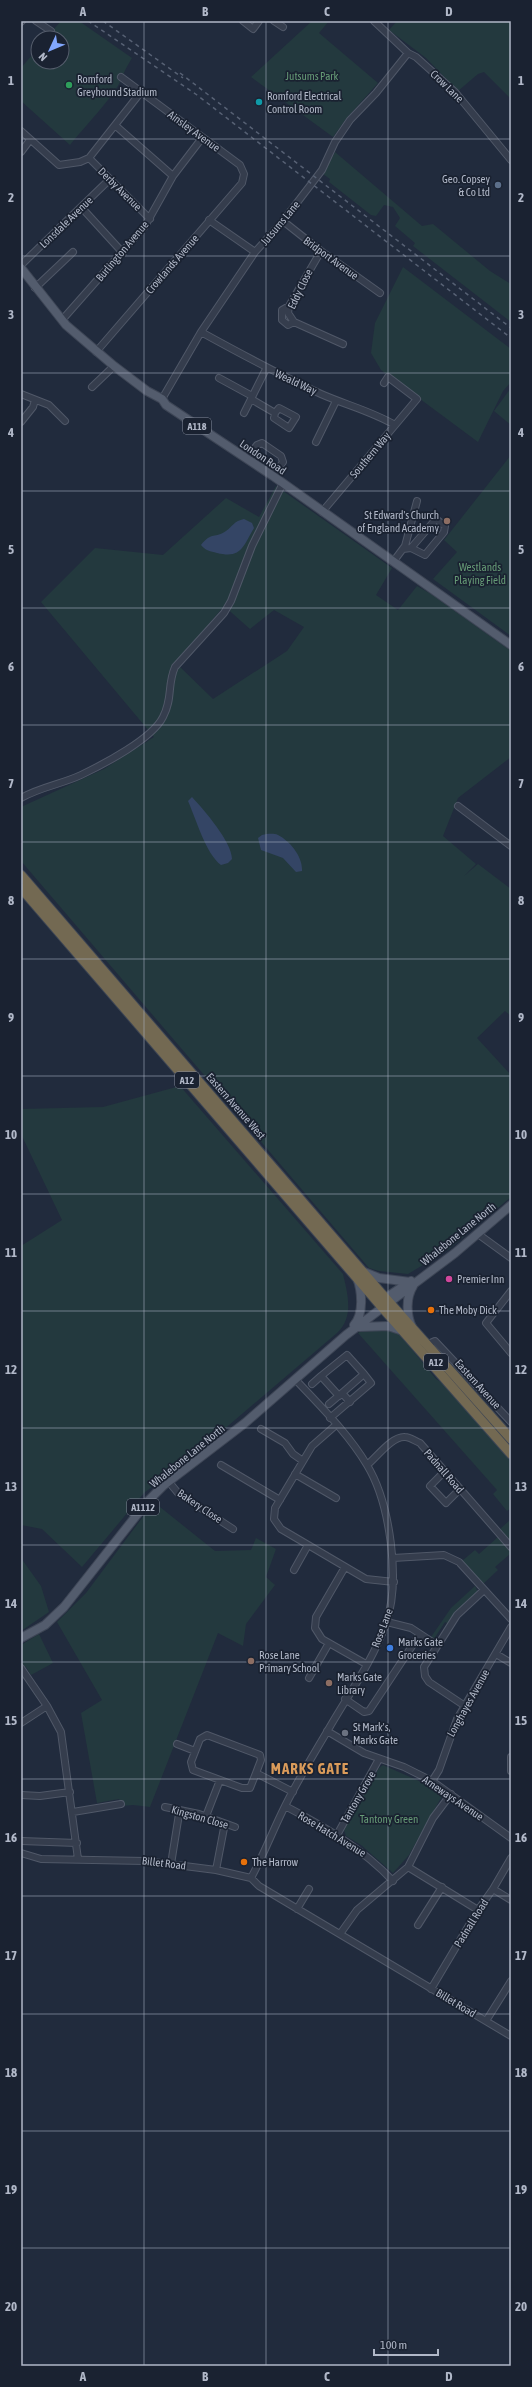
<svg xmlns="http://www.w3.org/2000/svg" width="532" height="2387" font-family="'Asap Condensed',sans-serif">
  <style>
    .green { fill: #23393e; fill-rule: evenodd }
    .water { fill: #344565 }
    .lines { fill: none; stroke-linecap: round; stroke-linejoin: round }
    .minor-casing { stroke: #505868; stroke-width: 8 }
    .major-casing { stroke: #3e4656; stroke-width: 10 }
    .highway-casing { stroke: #3d4554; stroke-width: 11 }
    .minor { stroke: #353d4d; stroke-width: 6 }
    .major { stroke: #535c6d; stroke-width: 8 }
    .highway { stroke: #736952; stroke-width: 9 }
    .rail { stroke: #576174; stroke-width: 1.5; stroke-dasharray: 4 4; stroke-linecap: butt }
    .grid { fill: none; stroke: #b1b8c8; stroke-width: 1; stroke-opacity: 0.55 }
    .leisure-dot { fill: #2e9e5b; stroke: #1a2231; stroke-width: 1.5 }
    .culture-dot { fill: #0f9aa8; stroke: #1a2231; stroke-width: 1.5 }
    .service-dot { fill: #5c6f8a; stroke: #1a2231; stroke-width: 1.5 }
    .education-dot { fill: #8d6e63; stroke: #1a2231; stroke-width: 1.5 }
    .hotel-dot { fill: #d1479c; stroke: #1a2231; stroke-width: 1.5 }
    .food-dot { fill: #e8710a; stroke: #1a2231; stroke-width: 1.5 }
    .shop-dot { fill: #3f7fe0; stroke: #1a2231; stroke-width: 1.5 }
    .worship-dot { fill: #6b7280; stroke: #1a2231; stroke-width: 1.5 }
    .labels { text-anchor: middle; stroke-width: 3.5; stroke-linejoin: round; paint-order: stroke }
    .shield { fill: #1a2231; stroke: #848b9b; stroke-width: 1 }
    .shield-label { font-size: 10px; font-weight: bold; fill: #b1b8c8 }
    .park-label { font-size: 11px; fill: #669b76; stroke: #1a2231 }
    .poi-label { font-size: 11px; fill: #b1b8c8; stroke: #1a2231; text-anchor: start }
    .street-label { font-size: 11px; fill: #b1b8c8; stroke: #1a2231 }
    .district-label { font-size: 15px; font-weight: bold; letter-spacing: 1px; fill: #da9b5a; stroke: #1a2231 }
    .neatline { fill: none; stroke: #b1b8c8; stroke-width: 1.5 }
    .grid-label { font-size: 13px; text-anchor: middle; font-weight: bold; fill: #b1b8c8 }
  </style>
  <rect width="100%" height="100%" fill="#212b3d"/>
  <path class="green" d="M61,21H79L132,58C127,66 124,72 121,80C115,95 81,131 70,145L21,101V68L38,48V62H62V38H46Z
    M312,21H329L319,33L378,83L346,119L333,137L251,77Z
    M397,21H511V99L484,72L478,74L458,91L426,58L389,30Z
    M335,152L422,226L433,224L490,271L511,284V322L413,246L415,243L395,226L400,218L393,207L384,205L376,216L371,215L329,182L330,179L323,174Z
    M403,267L511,349V382L503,391L478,442L381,370L371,353L375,323Z
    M511,388V425L494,411Z
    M511,455V636L433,579L457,552L444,540Z
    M276,486L392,568L376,595L398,610L417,586L431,594L511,651V757L458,798L443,836L476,864L464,876L478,864L511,889V1016L505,1011L477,1038L511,1075V1197L448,1250L408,1274L379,1271L369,1268L21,861V807L104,769L154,737L41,602L95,548L163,555L226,498L259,517ZM224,606L250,629L274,610L304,627L287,651L213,699L176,663Z
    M180,1086L343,1274C348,1295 354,1317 337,1333L202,1448L144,1493L82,1567L42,1529L21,1525V1246L62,1220L21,1134V1109L103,1107Z
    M367,1328H388L397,1331L436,1379L444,1384L511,1460V1508L507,1511L493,1494L497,1490L358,1333Z
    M155,1503L215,1551L251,1550L256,1538L276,1549L266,1577L275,1585L246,1624L243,1646L218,1633L150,1807L133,1805L122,1806L119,1799L97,1803L81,1713L102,1700L57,1622L86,1593L145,1514Z
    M511,1519V1544L499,1530Z
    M498,1537L511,1553L495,1567L498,1570L483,1584L462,1561L475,1550L479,1554Z
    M21,1558L41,1586L49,1612L21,1631Z
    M475,1586L478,1592L449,1624L445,1622L434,1639L431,1637L451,1608Z
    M39,1634L53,1663L31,1675L26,1667L21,1665V1645Z
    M383,1765L428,1785L442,1796L409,1855L393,1873L361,1845L346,1836L344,1830L379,1768Z"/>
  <path class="water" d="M244,519L252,523L254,528C243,546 242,559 217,553C210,551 206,551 201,545C212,531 215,539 226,531C233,526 234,521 244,519Z
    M192,797C204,810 232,842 232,859L228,863L221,865C206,854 196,819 188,801Z
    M262,835C267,834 273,833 278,835C290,841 303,857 302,871L296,872L283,858L261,850L258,838Z"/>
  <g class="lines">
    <defs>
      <path id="minor" d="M36,21L51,31
        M243,21L253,29L259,21
        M274,21L283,27
        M374,21L408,53L416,57L455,92L511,160
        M21,22L22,21
        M116,126L173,176
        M21,131L59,165L80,162L89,158L141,92
        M21,152L30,140
        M89,158L150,219
        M82,208L123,253
        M209,220L255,252
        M283,221L321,251L380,293
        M321,251L289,306L288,313L294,322L343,344
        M21,265L110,179
        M35,288L73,252
        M289,306L282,310V320L288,325L294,322
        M62,320L145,226L173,176L202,138
        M201,332C241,354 280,375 321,394C346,405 371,411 395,425
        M96,352L242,183L244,174L240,165L121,77
        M219,378L252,396
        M92,387L114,366
        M21,394L49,405L65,421
        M162,399L201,332L255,252L283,221L322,170L335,142L350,120L376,93L408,53
        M251,399L275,413L279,408L296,417L289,428L274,418L275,413
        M244,413L266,369
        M21,422L33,407L35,400
        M316,442L336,401
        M247,458L257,445L262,443L281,456L283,462L273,476
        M322,512L417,399L388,377L384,383
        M403,549L411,548L436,519L445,526L444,532L425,555L411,548
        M393,562L405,546L417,501
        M21,798C40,787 62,784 81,775C104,764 152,739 163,717C173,698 167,685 175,667L224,613L231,601L252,546L283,483
        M458,806L511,846
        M478,1234L511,1258
        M511,1291L486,1323L511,1353
        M426,1345L435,1341L511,1422
        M312,1384L321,1376
        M339,1396L321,1376L347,1355L364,1374
        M329,1404L342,1393L350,1402
        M330,1418L371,1383L364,1374L342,1393
        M336,1425L312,1446L275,1508L274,1519L281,1529L366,1579L394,1582
        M261,1429L285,1443L293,1454L303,1461
        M221,1465L280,1500
        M367,1465C377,1457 392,1436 405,1437C410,1437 415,1441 420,1443L511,1547
        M445,1471L430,1486L446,1503L460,1489
        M295,1474L336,1498
        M169,1482L178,1493L233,1529
        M393,1558L444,1555L459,1562L511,1619
        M345,1567L316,1617L315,1628L322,1639L366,1664
        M294,1570L308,1545
        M387,1622L411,1628L437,1645
        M496,1654L511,1663
        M21,1668L47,1706L61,1732L78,1859
        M309,1678L329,1643
        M345,1699L364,1712L369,1711L420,1634
        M465,1706L429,1682L425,1676L424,1667L457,1615L484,1590
        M21,1723L47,1706
        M327,1731L364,1753L404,1767L432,1781L511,1838
        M177,1744L195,1751
        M511,1757V1771
        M256,1773L261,1760L260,1755L207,1735L200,1739L191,1762L193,1770L242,1788H250L256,1773L293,1792
        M432,1781L439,1770L457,1719L511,1627
        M21,1795L40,1796L70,1792
        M285,1806C325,1827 362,1848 393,1881
        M165,1807L199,1814L235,1827
        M73,1812L121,1804
        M206,1816L220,1780
        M337,1835L379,1759
        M21,1841L77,1843
        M21,1853L41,1859L145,1861L216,1870L251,1878L259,1886L511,2036
        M171,1864L179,1814
        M408,1867L478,1910
        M216,1870L224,1828
        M251,1878C264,1854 273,1830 285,1806C298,1780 313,1755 328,1730C348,1695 373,1661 386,1623C401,1581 390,1503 367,1465C348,1433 320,1406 295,1379
        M493,1889L511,1900
        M297,1909L309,1889
        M418,1925L442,1887
        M340,1934L357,1910L408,1867L433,1818L451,1794
        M431,1989L478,1910L493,1889L511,1858
        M486,2021L511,1981"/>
      <path id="major" d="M21,268L66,325L114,366L147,391L162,399L166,405L273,476L511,645
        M364,1272L379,1278L410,1282
        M381,1301L411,1281
        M354,1325C364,1314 362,1291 357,1278
        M360,1327L388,1326L403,1331
        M412,1327C406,1315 406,1297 413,1286
        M21,1638L45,1625L64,1607L147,1502L164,1485L245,1423L346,1335L455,1253L511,1205"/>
      <path id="highway" d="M21,875L381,1293L511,1439
        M21,888L387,1313L511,1454"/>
    </defs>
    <use href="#minor" class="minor-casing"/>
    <use href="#major" class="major-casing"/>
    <use href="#highway" class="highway-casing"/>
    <use href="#minor" class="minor"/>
    <use href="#major" class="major"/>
    <use href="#highway" class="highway"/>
    <path class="rail" d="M88,21L197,95L511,338
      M103,21L183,78
      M180,73L511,328"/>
  </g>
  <path class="grid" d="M144,21V2366M266,21V2366M388,21V2366M21,139H511M21,256H511M21,373H511M21,491H511M21,608H511M21,725H511M21,842H511M21,959H511M21,1076H511M21,1194H511M21,1311H511M21,1428H511M21,1545H511M21,1662H511M21,1779H511M21,1896H511M21,2014H511M21,2131H511M21,2248H511"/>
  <circle class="leisure-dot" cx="69" cy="85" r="4"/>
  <circle class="culture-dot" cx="259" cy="102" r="4"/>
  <circle class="service-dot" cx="498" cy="185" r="4"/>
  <g class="education-dot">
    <circle cx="447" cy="521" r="4"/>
    <circle cx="251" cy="1661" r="4"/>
    <circle cx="329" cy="1683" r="4"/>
  </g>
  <circle class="hotel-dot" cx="449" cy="1279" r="4"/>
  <g class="food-dot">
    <circle cx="431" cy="1310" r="4"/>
    <circle cx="244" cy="1862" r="4"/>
  </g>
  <circle class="shop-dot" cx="390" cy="1648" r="4"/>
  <circle class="worship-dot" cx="345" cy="1733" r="4"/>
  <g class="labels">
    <g class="shield">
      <rect x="183" y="418" width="28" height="16" rx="3"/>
      <rect x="175" y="1072" width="24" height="16" rx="3"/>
      <rect x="424" y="1354" width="24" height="16" rx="3"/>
      <rect x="127" y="1499" width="32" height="16" rx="3"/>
    </g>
    <g class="shield-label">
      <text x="197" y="430">A118</text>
      <text x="187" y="1084">A12</text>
      <text x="436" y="1366">A12</text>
      <text x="143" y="1511">A1112</text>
    </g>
    <g class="park-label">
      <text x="312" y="80">Jutsums Park</text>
      <text x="480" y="571">Westlands<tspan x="480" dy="13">Playing Field</tspan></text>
      <text x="389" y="1823">Tantony Green</text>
    </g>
    <g class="poi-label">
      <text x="77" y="83">Romford<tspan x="77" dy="13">Greyhound Stadium</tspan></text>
      <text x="267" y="100">Romford Electrical<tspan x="267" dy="13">Control Room</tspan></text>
      <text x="490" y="183" text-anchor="end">Geo. Copsey<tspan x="490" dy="13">&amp; Co Ltd</tspan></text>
      <text x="439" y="519" text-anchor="end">St Edward's Church<tspan x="439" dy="13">of England Academy</tspan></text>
      <text x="457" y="1283">Premier Inn</text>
      <text x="439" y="1314">The Moby Dick</text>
      <text x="398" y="1646">Marks Gate<tspan x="398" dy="13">Groceries</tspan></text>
      <text x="259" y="1659">Rose Lane<tspan x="259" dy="13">Primary School</tspan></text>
      <text x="337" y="1681">Marks Gate<tspan x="337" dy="13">Library</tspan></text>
      <text x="353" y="1731">St Mark's,<tspan x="353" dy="13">Marks Gate</tspan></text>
      <text x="252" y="1866">The Harrow</text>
    </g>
    <g class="street-label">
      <text transform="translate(447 86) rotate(44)" y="4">Crow Lane</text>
      <text transform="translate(194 131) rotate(36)" y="4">Ainsley Avenue</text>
      <text transform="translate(120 189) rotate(45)" y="4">Derby Avenue</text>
      <text transform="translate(66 222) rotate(-44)" y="4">Lonsdale Avenue</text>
      <text transform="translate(280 223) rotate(-50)" y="4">Jutsums Lane</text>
      <text transform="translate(122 251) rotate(-50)" y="4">Burlington Avenue</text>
      <text transform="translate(331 258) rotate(36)" y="4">Bridport Avenue</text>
      <text transform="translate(172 264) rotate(-49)" y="4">Crowlands Avenue</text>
      <text transform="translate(300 289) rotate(-64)" y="4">Eddy Close</text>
      <text transform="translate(296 382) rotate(25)" y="4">Weald Way</text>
      <text transform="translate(370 455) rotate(-50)" y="4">Southern Way</text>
      <text transform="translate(263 457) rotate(34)" y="4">London Road</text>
      <text transform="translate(236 1106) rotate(49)" y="4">Eastern Avenue West</text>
      <text transform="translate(458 1234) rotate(-39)" y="4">Whalebone Lane North</text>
      <text transform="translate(478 1384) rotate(48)" y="4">Eastern Avenue</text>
      <text transform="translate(187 1456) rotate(-39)" y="4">Whalebone Lane North</text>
      <text transform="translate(444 1471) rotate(49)" y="4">Padnall Road</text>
      <text transform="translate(200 1506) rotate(34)" y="4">Bakery Close</text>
      <text transform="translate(382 1628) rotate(-69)" y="4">Rose Lane</text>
      <text transform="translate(468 1703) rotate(-61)" y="4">Longhayes Avenue</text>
      <text transform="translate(358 1797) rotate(-60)" y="4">Tantony Grove</text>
      <text transform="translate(453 1798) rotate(34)" y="4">Arneways Avenue</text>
      <text transform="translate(200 1817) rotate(16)" y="4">Kingston Close</text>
      <text transform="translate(332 1834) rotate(31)" y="4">Rose Hatch Avenue</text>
      <text transform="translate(164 1863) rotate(7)" y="4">Billet Road</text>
      <text transform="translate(471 1923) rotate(-58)" y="4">Padnall Road</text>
      <text transform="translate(456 2003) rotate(31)" y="4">Billet Road</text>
    </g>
    <g class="district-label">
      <text x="310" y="1774">MARKS GATE</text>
    </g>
  </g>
  <rect width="532" height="2387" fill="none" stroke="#1a2231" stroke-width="44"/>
  <g transform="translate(50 50) rotate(226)"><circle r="19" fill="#1a2231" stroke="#565e6d"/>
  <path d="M0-3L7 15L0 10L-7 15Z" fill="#81a7fd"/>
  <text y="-6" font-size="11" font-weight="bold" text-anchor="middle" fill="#b1b8c8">N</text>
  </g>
  <path d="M374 2349v6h64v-6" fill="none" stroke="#b1b8c8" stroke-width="2"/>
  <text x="380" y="2349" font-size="12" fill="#b1b8c8" stroke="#1a2231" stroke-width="3" paint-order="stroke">100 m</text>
  <rect x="22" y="22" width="488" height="2343" class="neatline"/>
  <g class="grid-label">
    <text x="83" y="16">A</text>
    <text x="205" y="16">B</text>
    <text x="327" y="16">C</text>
    <text x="449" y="16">D</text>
    <text x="11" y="85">1</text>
    <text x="521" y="85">1</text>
    <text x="11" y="202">2</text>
    <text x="521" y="202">2</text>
    <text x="11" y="319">3</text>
    <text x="521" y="319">3</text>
    <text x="11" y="437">4</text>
    <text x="521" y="437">4</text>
    <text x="11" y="554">5</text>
    <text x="521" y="554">5</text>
    <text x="11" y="671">6</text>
    <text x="521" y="671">6</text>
    <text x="11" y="788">7</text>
    <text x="521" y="788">7</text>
    <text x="11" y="905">8</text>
    <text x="521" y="905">8</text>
    <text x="11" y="1022">9</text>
    <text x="521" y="1022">9</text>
    <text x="11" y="1139">10</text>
    <text x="521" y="1139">10</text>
    <text x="11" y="1257">11</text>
    <text x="521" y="1257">11</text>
    <text x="11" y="1374">12</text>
    <text x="521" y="1374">12</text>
    <text x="11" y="1491">13</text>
    <text x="521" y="1491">13</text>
    <text x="11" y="1608">14</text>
    <text x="521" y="1608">14</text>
    <text x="11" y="1725">15</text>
    <text x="521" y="1725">15</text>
    <text x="11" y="1842">16</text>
    <text x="521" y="1842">16</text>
    <text x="11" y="1960">17</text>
    <text x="521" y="1960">17</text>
    <text x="11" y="2077">18</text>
    <text x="521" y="2077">18</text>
    <text x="11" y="2194">19</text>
    <text x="521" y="2194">19</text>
    <text x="11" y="2311">20</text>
    <text x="521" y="2311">20</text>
    <text x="83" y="2381">A</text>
    <text x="205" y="2381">B</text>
    <text x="327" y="2381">C</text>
    <text x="449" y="2381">D</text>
  </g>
</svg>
